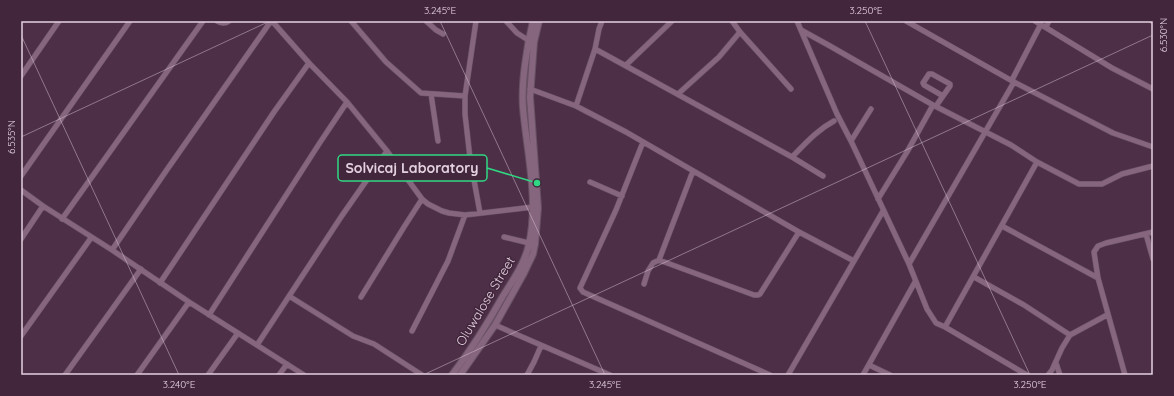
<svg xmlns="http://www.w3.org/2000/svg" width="1174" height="396" font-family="Quicksand,sans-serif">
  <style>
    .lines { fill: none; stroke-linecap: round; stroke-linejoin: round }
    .minor-casing { stroke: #675062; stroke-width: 6 }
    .tertiary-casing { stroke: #675062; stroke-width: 8 }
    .minor { stroke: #86657e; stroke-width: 5 }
    .tertiary { stroke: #86657e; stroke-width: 6 }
    .ticks { fill: none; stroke: #e4d1df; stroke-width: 1; stroke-opacity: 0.45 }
    .labels { text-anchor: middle; stroke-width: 3; stroke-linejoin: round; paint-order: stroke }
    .street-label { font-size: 13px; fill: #e4d1df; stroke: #42263c }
    .leader { fill: none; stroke: #30d883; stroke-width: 1.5 }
    .callout-dot { fill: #30d883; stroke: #42263c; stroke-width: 1.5 }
    .callout { fill: #42263c; stroke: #30d883; stroke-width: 1.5 }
    .callout-label { font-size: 14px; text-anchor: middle; font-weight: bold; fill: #e4d1df }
    .neatline { fill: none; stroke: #e4d1df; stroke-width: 1.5 }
    .ticks-label { font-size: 10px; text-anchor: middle; fill: #e4d1df }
  </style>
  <rect width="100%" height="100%" fill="#4d3047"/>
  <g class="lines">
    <defs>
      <path id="minor" d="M217,21C222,24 225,24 229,21
        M272,21L309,63L347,102L387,151L422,199L428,204L442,211L449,213L465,215L533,207
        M351,21L386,62L421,93L465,96
        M426,21L436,30L443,34
        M476,21L465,96V114L470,158L480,213
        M506,21L517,33L528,40
        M732,21L740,32L791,89
        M797,21L837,114L851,141L909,264L927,309L936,323L945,327L1027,375
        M906,21L1014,82L1113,133L1153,147
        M1035,21L1112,68L1153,89
        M1152,21L1153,22
        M1046,27L1049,21
        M801,30L830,46L933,105L1011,145L1037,162L1079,184H1102L1122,174L1153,166
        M595,49L792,157L823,176
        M626,65L672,21
        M21,76L59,21
        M1012,80L1041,24
        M530,89L576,106L626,132L799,232L854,261
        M431,94L438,141
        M678,94L719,57L740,32
        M576,106L595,49L599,29L602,21
        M936,106L950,86V84L932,74H929L923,83L924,85L943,96
        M851,141L871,109
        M643,142L616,210L580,288L583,292L770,375
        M792,157C805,144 817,130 834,121
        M21,176L130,21
        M590,182L622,196
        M21,190L43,206L112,250L189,302L304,375
        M878,199L907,152L933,105
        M62,219L203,21
        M1002,226L1098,278
        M1146,234L1153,259
        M504,237L529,243
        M21,239L43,206
        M112,250L166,171L271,21
        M659,260L754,295H758L760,294L799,232
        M909,264L1014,82
        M974,277L1024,305L1070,335
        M160,283L274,112L309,63
        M644,284L648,271L653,263L659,260L693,171
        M289,296L353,336L374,344L422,375
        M361,297L404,227L422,199
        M209,315L319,144L347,102
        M495,325L610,375
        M945,327L1037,162
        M412,331L448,261L465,215
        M21,336L91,238
        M257,345L341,217L387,151
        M1056,363L1060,375
        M869,365L890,375
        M65,375L141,269
        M137,375L189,302
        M208,375L238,333
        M279,375L287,364
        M527,375L534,362L541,346
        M788,375L883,211
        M863,375L915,282
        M1048,375L1052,370L1062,348L1070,335L1107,315
        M1125,375L1098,278L1094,252L1098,246L1106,243L1153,232"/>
      <path id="tertiary" d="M452,375C471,350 488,323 503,296C513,280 525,263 529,244C539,200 527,153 523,108C521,83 527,46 533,21
        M460,375L495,325L524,273L533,254L535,244L538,208L530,97L534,42L539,21"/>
    </defs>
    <use href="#minor" class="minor-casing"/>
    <use href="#tertiary" class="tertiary-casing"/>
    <use href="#minor" class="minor"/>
    <use href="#tertiary" class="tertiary"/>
  </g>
  <path class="ticks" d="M440,21L605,375M865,21L1030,375M21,35L179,375M21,137L270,21M423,375L1153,35"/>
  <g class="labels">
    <g class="street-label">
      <text transform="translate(485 301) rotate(-59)" y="5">Oluwalose Street</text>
    </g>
  </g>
  <path class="leader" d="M537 183L487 168"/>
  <circle class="callout-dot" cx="537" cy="183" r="4"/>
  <rect class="callout" x="338" y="155" width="149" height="26" rx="4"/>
  <g class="callout-label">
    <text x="412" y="173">Solvicaj Laboratory</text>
  </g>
  <rect width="1174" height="396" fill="none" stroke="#42263c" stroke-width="44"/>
  <rect x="22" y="22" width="1130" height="352" class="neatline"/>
  <g class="ticks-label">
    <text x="440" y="14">3.245°E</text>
    <text x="866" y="14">3.250°E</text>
    <text transform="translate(1163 35) rotate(-90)" y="4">6.530°N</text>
    <text transform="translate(11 137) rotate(-90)" y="4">6.535°N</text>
    <text x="179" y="388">3.240°E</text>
    <text x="605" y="388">3.245°E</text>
    <text x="1030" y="388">3.250°E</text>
  </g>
</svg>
